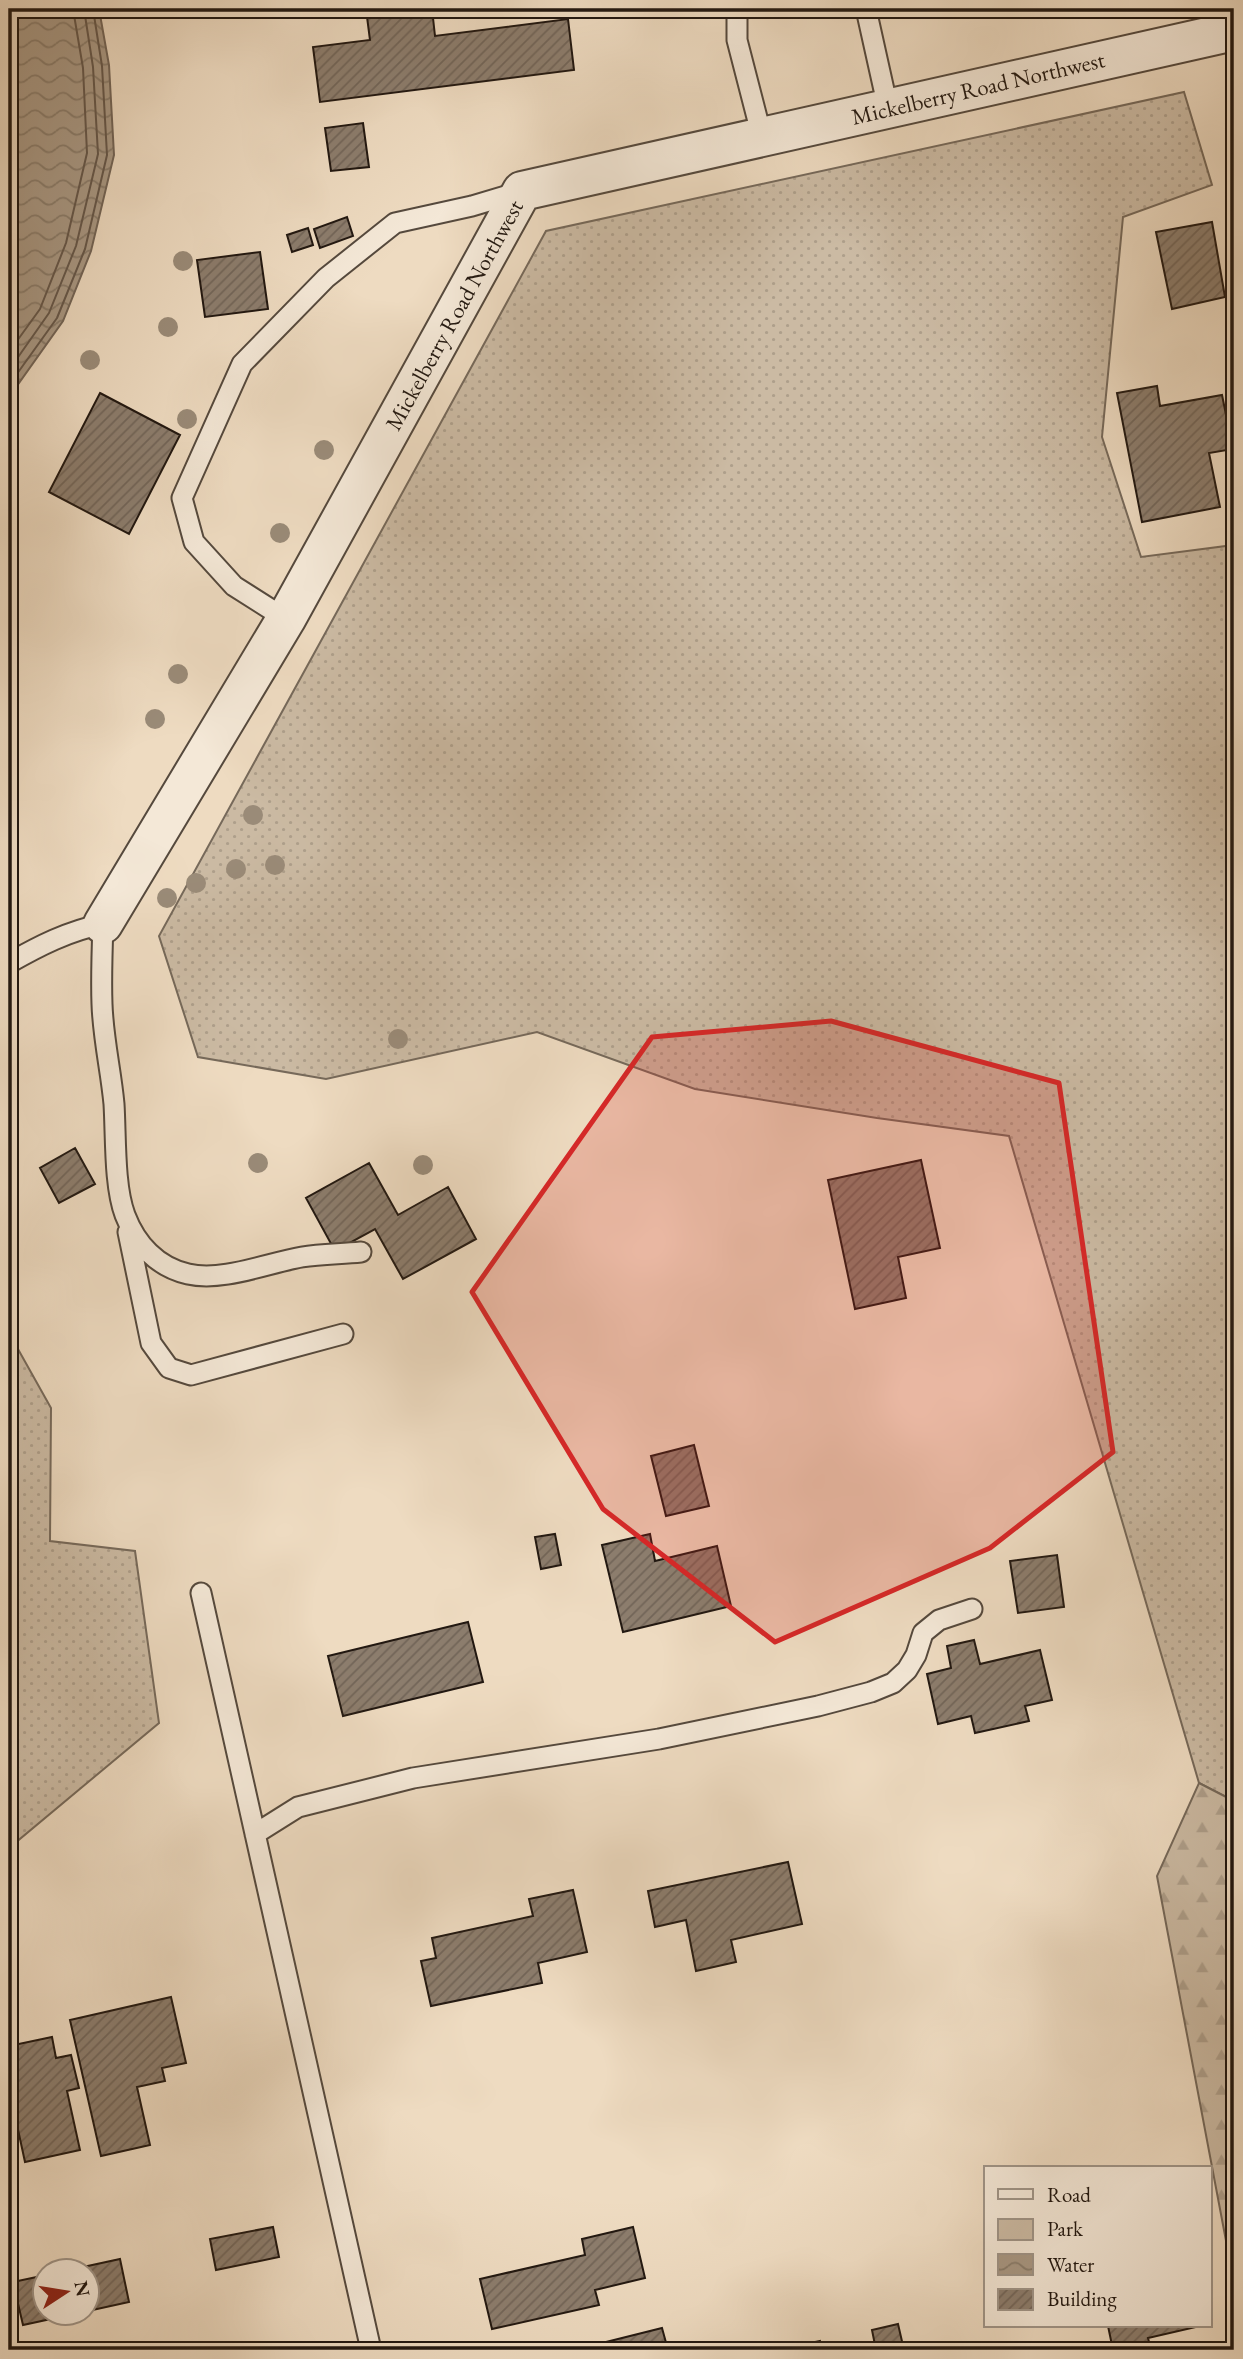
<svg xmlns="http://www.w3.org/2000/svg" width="1243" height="2359" font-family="'EB Garamond',serif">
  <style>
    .green { fill: url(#green-dots); stroke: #76695a; stroke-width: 2 }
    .forest { fill: url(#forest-firs); stroke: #76695a; stroke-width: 2 }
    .water { fill: url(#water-waves); stroke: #736557; stroke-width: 2 }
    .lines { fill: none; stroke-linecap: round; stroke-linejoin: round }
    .shore { stroke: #66584b; stroke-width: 2 }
    .building { fill: url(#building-hatch); stroke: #221811; stroke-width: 2 }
    .service-casing { stroke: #55493d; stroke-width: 23 }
    .minor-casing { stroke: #55493d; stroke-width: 42 }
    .service { stroke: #f4e8d7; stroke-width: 19 }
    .minor { stroke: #f4e8d7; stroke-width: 38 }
    .tree { fill: #9a8b78 }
    .marked { fill: #d62828; fill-opacity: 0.2; stroke: #d62828; stroke-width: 5; stroke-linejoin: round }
    .labels { text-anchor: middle; stroke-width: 5; stroke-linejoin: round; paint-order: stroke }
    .street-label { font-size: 23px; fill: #221811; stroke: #f4e8d7 }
  </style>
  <defs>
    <pattern id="green-dots" width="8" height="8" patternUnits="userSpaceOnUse" patternTransform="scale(1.75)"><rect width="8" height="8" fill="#cbbaa3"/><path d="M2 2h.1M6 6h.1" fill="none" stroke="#ae9f8b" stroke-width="1.8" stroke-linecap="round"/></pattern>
    <pattern id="forest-firs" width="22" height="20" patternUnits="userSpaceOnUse" patternTransform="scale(1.75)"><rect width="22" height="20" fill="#cbbaa3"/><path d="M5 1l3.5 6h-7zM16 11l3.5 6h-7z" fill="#ae9f8b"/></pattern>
    <pattern id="water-waves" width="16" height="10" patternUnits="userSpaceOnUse" patternTransform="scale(1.75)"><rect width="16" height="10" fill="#a99985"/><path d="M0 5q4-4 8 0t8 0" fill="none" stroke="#897c6b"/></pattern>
    <pattern id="building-hatch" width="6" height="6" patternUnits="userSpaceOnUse" patternTransform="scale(1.75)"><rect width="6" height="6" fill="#8c7d6d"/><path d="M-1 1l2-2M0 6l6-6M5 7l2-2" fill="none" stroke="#726558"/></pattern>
  </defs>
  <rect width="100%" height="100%" fill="#eedbc1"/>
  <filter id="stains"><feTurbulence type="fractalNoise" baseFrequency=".00286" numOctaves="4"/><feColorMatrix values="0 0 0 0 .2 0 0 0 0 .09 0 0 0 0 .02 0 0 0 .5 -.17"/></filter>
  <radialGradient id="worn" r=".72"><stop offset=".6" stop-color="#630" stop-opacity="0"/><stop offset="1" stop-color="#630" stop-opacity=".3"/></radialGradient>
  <path class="green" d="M1184,92L1212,185L1123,217L1102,437L1141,557L1234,545V1801L1199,1783L1009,1136L877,1118L695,1089L537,1032L326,1079L198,1057L159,936L546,231Z
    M9,1333L51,1408L50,1541L135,1551L159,1723L9,1848Z"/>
  <path class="forest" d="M1199,1783L1234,1801V2283L1157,1876Z"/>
  <path class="water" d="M9,9H99L109,65L114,155L91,251L63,321L9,397Z"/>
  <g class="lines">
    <path class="shore" d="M9,352L40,309L66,243L87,153L83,68L73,9
      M9,370L49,313L76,246L98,154L93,67L84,9
      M9,385L57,318L85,249L107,155L102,66L93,9"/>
  </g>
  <path class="building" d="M366,9H432L435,36L568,19L574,70L320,102L313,47L370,40Z
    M363,123L369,167L331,171L325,128Z
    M347,217L353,236L320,248L314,229Z
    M1212,222L1225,297L1172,309L1156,232Z
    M308,228L313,245L292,252L287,235Z
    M260,252L268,309L205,317L197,260Z
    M1157,386L1160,406L1222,395L1233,449L1209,453L1220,507L1142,522L1117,393Z
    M100,393L180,435L129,534L49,492Z
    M75,1148L95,1184L59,1203L40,1168Z
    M921,1160L940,1248L898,1257L906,1298L855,1309L828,1180Z
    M369,1163L398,1215L448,1187L476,1239L403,1279L375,1229L335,1251L306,1198Z
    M694,1445L709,1506L666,1516L651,1456Z
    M555,1534L561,1565L541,1569L535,1537Z
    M650,1534L655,1561L717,1546L731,1606L623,1632L602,1545Z
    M1057,1555L1064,1607L1018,1613L1010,1561Z
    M468,1622L483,1682L343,1716L328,1656Z
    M974,1640L980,1664L1040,1650L1052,1700L1025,1706L1029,1721L975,1733L971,1716L938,1724L927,1674L951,1668L947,1646Z
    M788,1862L802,1924L731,1940L736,1962L696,1971L686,1920L655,1927L648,1891Z
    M573,1890L587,1952L538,1963L542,1983L431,2006L421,1961L436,1958L432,1938L533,1916L529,1899Z
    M171,1997L186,2063L162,2068L165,2081L137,2087L150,2145L101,2156L70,2020Z
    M52,2037L56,2058L71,2055L79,2088L67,2091L80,2150L25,2162L14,2111L9,2112V2046Z
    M273,2227L279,2257L216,2270L210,2239Z
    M633,2227L645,2278L595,2290L599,2305L492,2329L480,2279L585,2255L582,2239Z
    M120,2259L129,2302L88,2311V2272H60Z
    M46,2275V2314H74L23,2325L13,2282Z
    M898,2324L904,2350H876L872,2330Z
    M1108,2326H1195L1196,2327L1148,2338L1151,2350H1113Z
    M662,2328L668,2350H604L602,2343Z
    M820,2341L822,2350H778Z"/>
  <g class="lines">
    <defs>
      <path id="service" d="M737,9V40L762,137
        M866,9L888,108
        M286,619L234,586L194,542L182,498L242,364L326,278L395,223L472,206L519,192
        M9,963C39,946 68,931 103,924C102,951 101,978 102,1004C103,1038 111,1071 114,1104C116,1136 114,1186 125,1215C136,1244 157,1267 188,1274C223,1282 267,1263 302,1257C321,1254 341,1254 361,1252
        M128,1232L151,1343L169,1368L191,1375L343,1334
        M201,1593L371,2350
        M255,1834L298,1807L413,1778L659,1739L818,1706L871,1692L893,1683L907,1670L916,1655L923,1633L939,1620L972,1609"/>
      <path id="minor" d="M103,924L286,619L522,191L1234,31"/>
    </defs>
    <use href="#service" class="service-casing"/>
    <use href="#minor" class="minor-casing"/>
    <use href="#service" class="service"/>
    <use href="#minor" class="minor"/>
  </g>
  <g class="tree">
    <circle cx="183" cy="261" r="10"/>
    <circle cx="168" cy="327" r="10"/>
    <circle cx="90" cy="360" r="10"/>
    <circle cx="187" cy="419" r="10"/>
    <circle cx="324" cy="450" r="10"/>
    <circle cx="280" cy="533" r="10"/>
    <circle cx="178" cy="674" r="10"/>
    <circle cx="155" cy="719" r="10"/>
    <circle cx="253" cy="815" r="10"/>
    <circle cx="275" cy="865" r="10"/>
    <circle cx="236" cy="869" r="10"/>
    <circle cx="196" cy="883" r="10"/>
    <circle cx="167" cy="898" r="10"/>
    <circle cx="398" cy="1039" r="10"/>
    <circle cx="258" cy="1163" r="10"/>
    <circle cx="423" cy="1165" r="10"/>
  </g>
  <path class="marked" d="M831,1021L1059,1083L1113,1452L990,1548L775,1642L603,1509L472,1292L652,1037Z"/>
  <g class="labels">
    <g class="street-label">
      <text transform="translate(978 88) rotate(-13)" y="8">Mickelberry Road Northwest</text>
      <text transform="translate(454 315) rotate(-61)" y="8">Mickelberry Road Northwest</text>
    </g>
  </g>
  <rect width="1243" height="2359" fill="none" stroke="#eedbc1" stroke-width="35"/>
  <rect x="10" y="10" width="1222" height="2338" fill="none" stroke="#221811" stroke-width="3.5"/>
  <rect x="18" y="18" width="1208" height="2324" fill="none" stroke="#221811" stroke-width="2"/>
  <rect x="984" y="2166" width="228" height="161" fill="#f4e8d7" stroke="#a09588" stroke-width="2"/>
  <rect x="998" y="2189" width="35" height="10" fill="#f4e8d7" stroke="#a09588" stroke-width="2"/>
  <text x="1047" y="2202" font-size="21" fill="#221811">Road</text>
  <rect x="998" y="2219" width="35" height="21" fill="#cbbaa3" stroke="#a09588" stroke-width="2"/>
  <text x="1047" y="2236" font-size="21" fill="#221811">Park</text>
  <rect x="998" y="2254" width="35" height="21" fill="url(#water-waves)" stroke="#a09588" stroke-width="2"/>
  <text x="1047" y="2272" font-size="21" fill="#221811">Water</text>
  <rect x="998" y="2289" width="35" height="21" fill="url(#building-hatch)" stroke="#a09588" stroke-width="2"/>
  <text x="1047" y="2306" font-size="21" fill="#221811">Building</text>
  <g transform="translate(66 2292) rotate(78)"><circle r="33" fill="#f4e8d7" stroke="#a09588" stroke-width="2"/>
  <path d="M0-5L12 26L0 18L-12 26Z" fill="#8f2418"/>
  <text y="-10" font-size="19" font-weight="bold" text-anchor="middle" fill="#221811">N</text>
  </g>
  <rect width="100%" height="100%" filter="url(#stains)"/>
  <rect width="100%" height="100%" fill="url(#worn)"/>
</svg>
